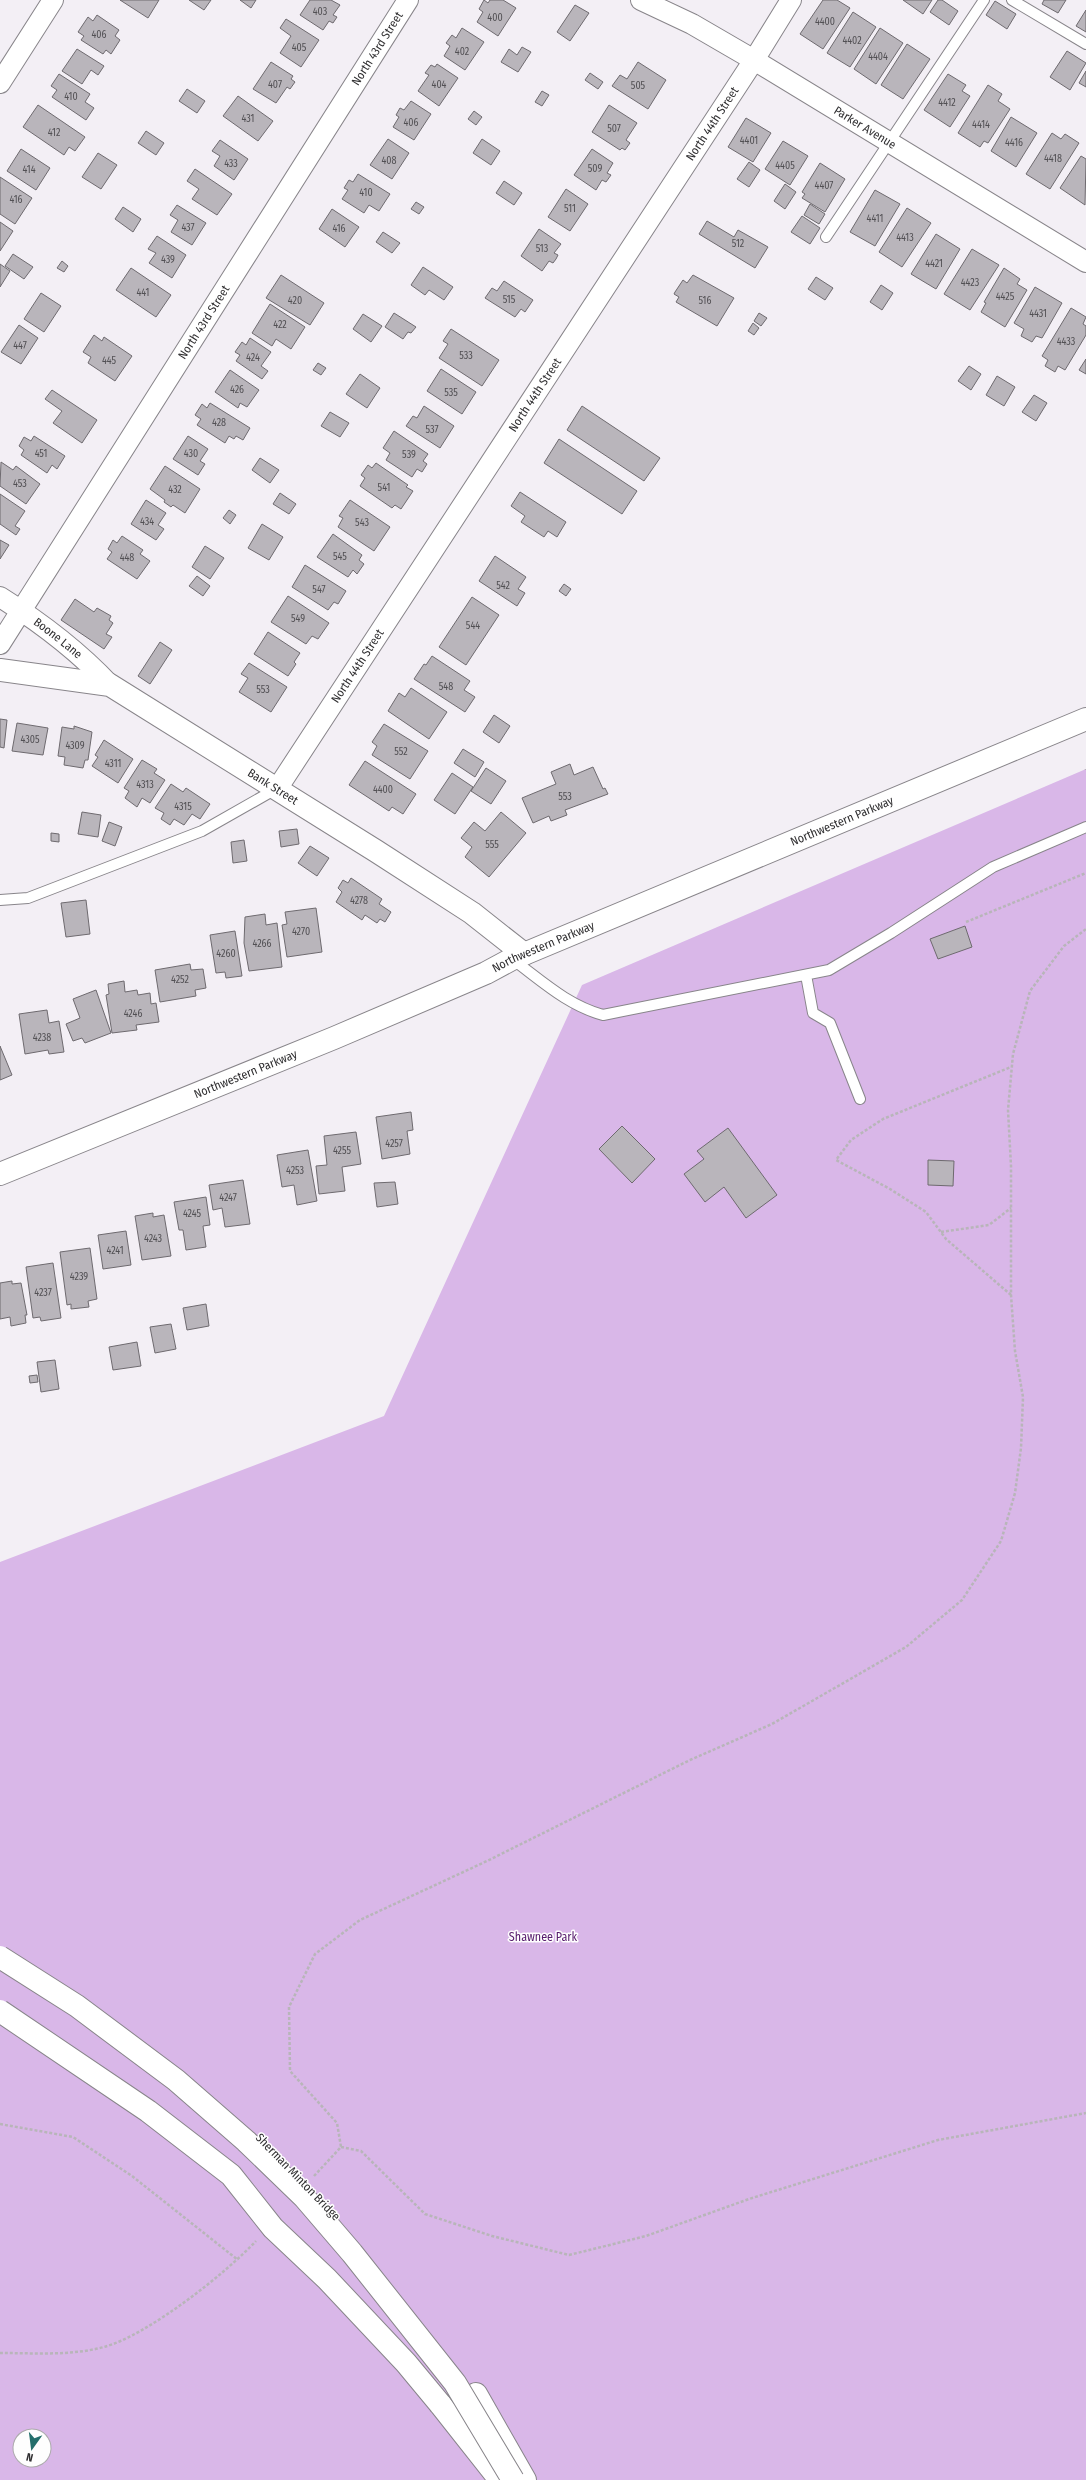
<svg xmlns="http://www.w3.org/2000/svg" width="1086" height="2480" font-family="'Fira Sans Condensed',sans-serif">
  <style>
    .green { fill: #d9b7e8; fill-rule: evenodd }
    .building { fill: #b9b5bb; stroke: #6e6a6f }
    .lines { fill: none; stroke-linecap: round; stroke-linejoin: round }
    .lane-casing { stroke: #88858a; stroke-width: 12 }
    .street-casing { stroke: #88858a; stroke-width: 22 }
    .secondary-casing { stroke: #88858a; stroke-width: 24 }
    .highway-casing { stroke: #88858a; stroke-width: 24 }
    .path { stroke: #b8b5b9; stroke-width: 2.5; stroke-dasharray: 3 2; stroke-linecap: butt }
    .lane { stroke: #fff; stroke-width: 10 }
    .street { stroke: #fff; stroke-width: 20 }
    .secondary { stroke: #fff; stroke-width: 22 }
    .highway { stroke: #fff; stroke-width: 22 }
    .highway-bridge-casing { stroke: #88858a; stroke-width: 24; stroke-linecap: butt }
    .highway-bridge { stroke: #fff; stroke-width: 22 }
    .labels { text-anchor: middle; stroke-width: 3; stroke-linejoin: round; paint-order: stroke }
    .number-label { font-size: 10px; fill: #525054 }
    .street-label { font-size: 12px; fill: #302f31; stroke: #fefefe }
    .park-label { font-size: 12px; fill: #571c6d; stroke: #fefefe }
  </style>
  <rect width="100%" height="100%" fill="#f3eff5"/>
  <path class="green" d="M1086,769V2480H0V1562L384,1416L582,985ZM20,2436H44V2460H20Z"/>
  <path class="building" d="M120,0H159L148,18Z
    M189,0H211L204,10Z
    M240,0H256L251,8Z
    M310,0H331L340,5L333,15L337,17L333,23L329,21L323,30L300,15Z
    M484,0L488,3L490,0H503L516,8L498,36L477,22L483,12L479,9Z
    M823,0H837L850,8L823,49L800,34Z
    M903,0H932L923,14Z
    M938,0H942L958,11L949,25L930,12Z
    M1044,0H1066L1058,13L1042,4Z
    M995,1L1016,14L1007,29L986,15Z
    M575,5L589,13L570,41L557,32Z
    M1086,10V32L1076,26Z
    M853,12L876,27L850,67L827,53Z
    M97,15L119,30L115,36L120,40L111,54L106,50L103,54L81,40L84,36L78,32L88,17L93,21Z
    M286,19L319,40L301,67L280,53L291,36L280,28Z
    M462,28L484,42L465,70L444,56L450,46L446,43L452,35L456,38Z
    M880,28L903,43L876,84L854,69Z
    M907,44L930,59L903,99L881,85Z
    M522,47L531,52L518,72L501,62L509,49L517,55Z
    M77,49L104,66L98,75L91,70L82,84L62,71Z
    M1067,51L1086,63L1070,90L1050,77Z
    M271,62L293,76L291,79L295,82L290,89L287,87L276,103L253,89Z
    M638,62L666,80L648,109L612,86L620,75L627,79Z
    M437,64L458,78L439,106L418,91L429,75L425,73L431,65L435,67Z
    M1086,71V87L1079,83Z
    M590,73L603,82L598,89L585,80Z
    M59,74L90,94L85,102L94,108L86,120L52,97L57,90L51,86Z
    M948,74L966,85L962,91L970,96L950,127L924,110Z
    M988,85L1002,94L998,101L1010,109L988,143L984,141L980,147L958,133Z
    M187,89L205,101L197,113L179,101Z
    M542,91L549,95L542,106L535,102Z
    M238,96L273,121L258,141L223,116Z
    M411,101L431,114L414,140L393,127L399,117L396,115L400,108L404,110Z
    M38,105L85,137L75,151L69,147L64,155L23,127Z
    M609,105L637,123L626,140L630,143L625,150L622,148L620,150L592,132Z
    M474,111L482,117L476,125L468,119Z
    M1011,117L1037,133L1016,167L991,151Z
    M746,118L771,133L753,162L728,147Z
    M146,131L164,143L156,155L138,143Z
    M1052,133L1061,139L1065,134L1079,143L1050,189L1026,174Z
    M388,139L409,153L392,179L370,165Z
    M482,139L500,151L491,165L473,153Z
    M220,140L248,159L234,180L214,166L220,156L212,151Z
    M783,141L808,156L790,185L765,169Z
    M21,149L50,168L36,190L7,171Z
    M592,149L613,163L607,173L611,175L606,182L602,180L596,190L574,175Z
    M98,153L117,165L101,189L82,177Z
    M1081,156L1086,159L1085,205L1060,188Z
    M749,162L760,170L749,187L737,179Z
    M820,163L845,179L825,212L802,198L805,194L802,192Z
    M195,169L232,194L217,215L192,199L199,189L187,181Z
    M358,174L390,194L379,211L369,205L364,213L342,199L348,190L344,188L349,180L353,182Z
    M0,177L32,198L15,224L0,214Z
    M504,181L522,193L514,205L496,193Z
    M785,184L796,192L785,209L774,201Z
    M566,189L588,204L570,231L548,217Z
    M875,190L900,204L875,246L850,232Z
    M416,202L424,207L419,214L411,209Z
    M810,204L825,214L819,224L804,215Z
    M177,205L206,223L192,245L171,232L178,220L170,215Z
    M123,207L141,219L133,232L115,219Z
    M907,208L931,223L902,267L879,252Z
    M332,209L359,227L345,247L319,229Z
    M802,216L820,228L810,244L791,232Z
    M707,221L734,237L738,230L768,247L755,268L699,234Z
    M0,222L13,231L0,251Z
    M539,229L561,244L554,253L558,255L556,259L553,263L549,261L542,271L521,256Z
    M383,232L400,243L392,253L376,242Z
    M936,234L960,249L936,289L911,274Z
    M157,236L186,255L172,278L149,263L156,253L148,249Z
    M972,249L999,265L970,310L944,294Z
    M13,254L33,267L24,279L5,266Z
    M62,261L68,266L64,272L57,268Z
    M0,264L10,271L0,287Z
    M423,267L453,287L444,300L429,290L425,295L411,285Z
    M131,268L171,295L156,317L116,290Z
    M1004,268L1020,279L1017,284L1027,290L1005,327L981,312L986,303L984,302Z
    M281,275L324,303L310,325L266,298Z
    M693,275L734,298L717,326L676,302L679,297L674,294L675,292L683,280L687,283Z
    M816,277L833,288L825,300L808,289Z
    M504,281L533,300L525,312L521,309L515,317L485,298L492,288L497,291Z
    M881,285L893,293L882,310L870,302Z
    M1035,287L1062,303L1042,338L1036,336L1032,342L1021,336L1024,329L1014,323Z
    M41,293L61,306L44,332L24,319Z
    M270,304L305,327L291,349L276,339L272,346L252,333Z
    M1071,308L1086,317L1083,324L1086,326V335L1065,370L1058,366L1055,372L1045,366L1048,360L1042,356Z
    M394,313L416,327L411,333L408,332L403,339L385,327Z
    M759,313L767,318L761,326L754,321Z
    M363,314L382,326L371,342L353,329Z
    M753,323L759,328L754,335L748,331Z
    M19,325L38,338L21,364L1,352Z
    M451,329L499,360L482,386L439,358L448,344L443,341Z
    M94,335L102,341L104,337L132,356L115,381L88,363L91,357L83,352Z
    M250,338L271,352L261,366L268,371L262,379L236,361L240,355L235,352L242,342L246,345Z
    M1086,359V374L1079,370Z
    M318,363L326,368L321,375L313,370Z
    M969,366L981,374L971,390L958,381Z
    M441,369L476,392L462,414L427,391Z
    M230,370L259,390L247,407L240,403L238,408L215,392Z
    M360,374L380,388L367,408L346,394Z
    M997,376L1015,387L1004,406L986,395Z
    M52,390L97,420L82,443L53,423L62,411L45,399Z
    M1034,395L1047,403L1036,421L1022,412Z
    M210,403L250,428L243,440L236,436L234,439L229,436L225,443L197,425L201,419L195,415L202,404L207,408Z
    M424,406L454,426L440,448L406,426L413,416L417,418Z
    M582,406L660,458L644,481L567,430Z
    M330,412L349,423L340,437L321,426Z
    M394,431L428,454L423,461L427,464L422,472L417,469L412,477L386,460L390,453L383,448Z
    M34,436L65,456L57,469L52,465L47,473L21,455L24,450L19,446L24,437L31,441Z
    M188,436L208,449L200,461L205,464L198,475L173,459Z
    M559,439L637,491L622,514L544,463Z
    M260,458L279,470L270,483L252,470Z
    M1,462L13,470L16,466L40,484L26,504L0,486Z
    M376,463L408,485L406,487L413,491L401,509L395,505L392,508L360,486L365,478L361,475L368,465L372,468Z
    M165,466L200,489L185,513L173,505L171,507L164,502L165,500L150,489Z
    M520,492L566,522L557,537L548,531L544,537L521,522L525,516L511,506Z
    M280,493L296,504L289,514L273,504Z
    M0,494L25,511L15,526L20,529L16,535L0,524Z
    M146,500L166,513L158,525L164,529L156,540L131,524Z
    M350,500L390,527L374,551L338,527L343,518L339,516Z
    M229,510L236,515L230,524L223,518Z
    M262,524L283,537L269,560L248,548Z
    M333,534L362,555L359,560L364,564L357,574L353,570L348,577L317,557Z
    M122,536L143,550L140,554L150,561L137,579L107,559L112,552L108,549L113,540L117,543Z
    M0,540L9,545L0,559Z
    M205,546L224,558L210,579L192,567Z
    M495,556L526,577L518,589L525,593L517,606L479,581Z
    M305,565L346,591L338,604L334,602L328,610L292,587Z
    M197,576L210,586L203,596L189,586Z
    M564,584L571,589L566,596L559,591Z
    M288,596L329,623L318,639L312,636L306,644L271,622Z
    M472,597L499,615L466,665L439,647Z
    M75,599L94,612L97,608L111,616L109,620L113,623L106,634L112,637L104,649L61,620Z
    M268,632L300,653L294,662L296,664L288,676L254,654Z
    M160,642L172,650L150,684L138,676Z
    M432,656L470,681L464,690L475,697L465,712L414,679L424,664L426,665Z
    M249,663L287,687L271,712L239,692L248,678L241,674Z
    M411,688L447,712L429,739L388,711L399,693L405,697Z
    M494,715L510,726L499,743L483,732Z
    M0,719L7,720L4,748L0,747Z
    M17,723L48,728L43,755L12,751Z
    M384,724L428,751L410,779L372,755L377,746L372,742Z
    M74,726L92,732L88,760H85L83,768L64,765L65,757L58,756L62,727L74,729Z
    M104,740L133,759L118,783L92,766L98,757L95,755Z
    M463,749L484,762L475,777L454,763Z
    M142,760L157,769L154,773L165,780L150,803L142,798L137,807L125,798L129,791L124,788Z
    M365,761L416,794L403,814L392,807L389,811L349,785Z
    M570,764L574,775L593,767L603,789L605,788L608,794L565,810L567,815L551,821L549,816L533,823L522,798L556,784L551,772Z
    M486,768L506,781L491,804L471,791Z
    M452,773L473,787L455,814L434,800Z
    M171,784L183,792L186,788L210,804L200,819L192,814L184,825L174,819L170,825L161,819L164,813L155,808Z
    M82,812L101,815L98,837L78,834Z
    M501,812L526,833L489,877L465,857L472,847L461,838L474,822L485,831Z
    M109,822L122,827L115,846L102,841Z
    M297,829L299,844L281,847L279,831Z
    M51,833L59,834V842L51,841Z
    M244,840L247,861L233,863L231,842Z
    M310,846L329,858L317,876L298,863Z
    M351,878L382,899L379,904L391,912L385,922L380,919L377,923L365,915L362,920L336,902L342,892L338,888L343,880L348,883Z
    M86,900L90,934L66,937L61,903Z
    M316,908L322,952L287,957L282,925L287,924L285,912Z
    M265,914L266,925L277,923L282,967L249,971L244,943L245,917Z
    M965,926L972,947L938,959L930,939Z
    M235,931L242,976L226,978L225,972L216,973L210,935Z
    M190,964L191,970L203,969L206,988L195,990L196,996L160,1002L155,970Z
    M124,981L125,992L137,990L138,995L150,993L151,1004L156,1003L159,1022L136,1025L137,1030L112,1033L106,995L109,994L108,984Z
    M96,990L111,1033L85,1043L82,1038L73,1041L66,1024L80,1018L73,999Z
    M47,1010L49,1023L59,1021L64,1052L49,1054L48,1050L25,1054L19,1014Z
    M0,1046L12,1075L0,1080Z
    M411,1112L413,1130L407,1131L410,1154L382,1159L376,1117Z
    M622,1126L655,1159L632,1183L599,1149Z
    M728,1128L777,1195L746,1218L724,1187L705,1202L684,1174L704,1159L697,1151Z
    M356,1132L361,1164L342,1167L345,1191L319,1194L316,1166L327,1165L324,1136Z
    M308,1150L317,1201L297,1205L294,1185L282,1187L277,1155Z
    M928,1160L954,1161L953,1186L928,1185Z
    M243,1180L250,1224L225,1227L222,1208L213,1210L209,1185Z
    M395,1182L398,1204L377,1207L374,1183Z
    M206,1197L210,1225L203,1226L206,1247L186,1250L183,1230H179L174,1202Z
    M153,1213V1217L164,1215L171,1256L142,1260L135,1216Z
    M126,1231L131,1265L103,1269L98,1235Z
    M90,1248L97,1299L88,1301L89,1307L71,1309V1304L67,1305L60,1252Z
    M53,1263L61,1318L41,1321L40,1317L33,1318L26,1267Z
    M12,1281V1284L21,1283L27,1315H25L26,1323L11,1326L10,1317L0,1319V1283Z
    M206,1304L209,1326L187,1330L183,1308Z
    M171,1324L176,1349L155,1353L150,1327Z
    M137,1342L141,1366L113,1370L109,1347Z
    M55,1360L59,1389L41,1392L37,1362Z
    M37,1375L38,1382L30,1383L29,1376Z"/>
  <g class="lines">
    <defs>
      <path id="lane" d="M1012,0L1086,44
        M826,237L984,0
        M0,900L28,898L202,831L276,789
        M512,959C542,981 567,1005 603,1015L829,970L891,933L993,867L1086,827
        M806,975L813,1013L830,1023L860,1099"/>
      <g id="street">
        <path id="s1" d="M641,0L692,24L754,60L1086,262"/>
        <path d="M0,83L53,0"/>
        <path id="s2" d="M0,597C40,622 78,651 110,685"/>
        <path id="s3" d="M0,644L408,0"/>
        <path id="s4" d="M277,789L754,60L791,0"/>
      </g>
      <g id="secondary">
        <path id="s5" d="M0,670L110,685L376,851L472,913L524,954"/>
        <path id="s6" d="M0,1174L334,1038L486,973L512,959L1086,719"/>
      </g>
      <path id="highway" d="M476,2394L525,2480
        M440,2404L500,2480"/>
    </defs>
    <use href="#lane" class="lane-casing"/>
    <use href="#street" class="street-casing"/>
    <use href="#secondary" class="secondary-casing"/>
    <use href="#highway" class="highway-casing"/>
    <path class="path" d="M1086,769V770
      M966,922L1086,873
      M941,1232L989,1225L1011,1208
      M1011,1295L946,1239L926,1212L890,1189L836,1160L851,1140L883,1119L1011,1067
      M0,2124L73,2137L132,2176L238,2260
      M341,2147L361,2151L425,2214L492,2236L569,2255L646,2236L749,2199L938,2140L1086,2113
      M314,2176L341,2147L337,2123L290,2071L289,2007L315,1954L360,1920L487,1861L690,1760L772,1724L906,1647L962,1600L1001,1541L1015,1493L1021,1448L1023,1397L1015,1351L1011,1295V1166L1008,1110L1013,1054L1030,991L1064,946L1086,929
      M0,2353C34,2353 71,2356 104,2347C148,2335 225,2274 256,2241"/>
    <use href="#lane" class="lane"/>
    <use href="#street" class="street"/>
    <use href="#secondary" class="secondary"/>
    <use href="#highway" class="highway"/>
    <defs>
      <path id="highway-bridge" d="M0,1957L77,2006L176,2080L246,2141L304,2197L352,2253L455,2383L513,2480
        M0,2011L148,2111L231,2175L273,2228L327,2279L406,2363L440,2404"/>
    </defs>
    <use href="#highway-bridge" class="highway-bridge-casing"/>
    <use href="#highway-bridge" class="highway-bridge"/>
  </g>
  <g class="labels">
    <g class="number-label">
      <text x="320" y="15">403</text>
      <text x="495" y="21">400</text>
      <text x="825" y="25">4400</text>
      <text x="99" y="38">406</text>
      <text x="852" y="44">4402</text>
      <text x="299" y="51">405</text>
      <text x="462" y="55">402</text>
      <text x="878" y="60">4404</text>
      <text x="275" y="88">407</text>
      <text x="439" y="88">404</text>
      <text x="638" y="89">505</text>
      <text x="71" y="100">410</text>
      <text x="947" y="106">4412</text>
      <text x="248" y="122">431</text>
      <text x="411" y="126">406</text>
      <text x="981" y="128">4414</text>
      <text x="614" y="132">507</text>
      <text x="54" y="136">412</text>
      <text x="749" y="144">4401</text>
      <text x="1014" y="146">4416</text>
      <text x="1053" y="162">4418</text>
      <text x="389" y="164">408</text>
      <text x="231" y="167">433</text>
      <text x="785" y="169">4405</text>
      <text x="595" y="172">509</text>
      <text x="29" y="173">414</text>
      <text x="824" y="189">4407</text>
      <text x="366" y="196">410</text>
      <text x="16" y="203">416</text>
      <text x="570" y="212">511</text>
      <text x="875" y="222">4411</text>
      <text x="188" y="231">437</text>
      <text x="339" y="232">416</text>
      <text x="905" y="241">4413</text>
      <text x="738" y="247">512</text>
      <text x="542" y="252">513</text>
      <text x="168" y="263">439</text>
      <text x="934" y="267">4421</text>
      <text x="970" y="286">4423</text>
      <text x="143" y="296">441</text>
      <text x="1005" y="300">4425</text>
      <text x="509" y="303">515</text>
      <text x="295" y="304">420</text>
      <text x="705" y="304">516</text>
      <text x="1038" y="317">4431</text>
      <text x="280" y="328">422</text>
      <text x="1066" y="345">4433</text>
      <text x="20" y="349">447</text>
      <text x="466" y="359">533</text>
      <text x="253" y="361">424</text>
      <text x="109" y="364">445</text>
      <text x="237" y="393">426</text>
      <text x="451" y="396">535</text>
      <text x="219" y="426">428</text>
      <text x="432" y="433">537</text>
      <text x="41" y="457">451</text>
      <text x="191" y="457">430</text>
      <text x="409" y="458">539</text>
      <text x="20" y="487">453</text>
      <text x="384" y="491">541</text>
      <text x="175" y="493">432</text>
      <text x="147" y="525">434</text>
      <text x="362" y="526">543</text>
      <text x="340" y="560">545</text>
      <text x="127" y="561">448</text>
      <text x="503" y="589">542</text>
      <text x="319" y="593">547</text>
      <text x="298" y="622">549</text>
      <text x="473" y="629">544</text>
      <text x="446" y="690">548</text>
      <text x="263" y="693">553</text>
      <text x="30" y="743">4305</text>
      <text x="75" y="749">4309</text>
      <text x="401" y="755">552</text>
      <text x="113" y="767">4311</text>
      <text x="145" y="788">4313</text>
      <text x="383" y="793">4400</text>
      <text x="565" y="800">553</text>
      <text x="183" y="810">4315</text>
      <text x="492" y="848">555</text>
      <text x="359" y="904">4278</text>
      <text x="301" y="935">4270</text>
      <text x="262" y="947">4266</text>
      <text x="226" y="957">4260</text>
      <text x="180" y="983">4252</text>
      <text x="133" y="1017">4246</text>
      <text x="42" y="1041">4238</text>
      <text x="394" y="1147">4257</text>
      <text x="342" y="1154">4255</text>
      <text x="295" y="1174">4253</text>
      <text x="228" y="1201">4247</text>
      <text x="192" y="1217">4245</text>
      <text x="153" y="1242">4243</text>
      <text x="115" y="1254">4241</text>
      <text x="79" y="1280">4239</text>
      <text x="43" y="1296">4237</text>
    </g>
    <g class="street-label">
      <text dy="4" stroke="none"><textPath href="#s3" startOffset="705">North 43rd Street</textPath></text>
      <text dy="4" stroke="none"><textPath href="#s4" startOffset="795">North 44th Street</textPath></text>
      <text dy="4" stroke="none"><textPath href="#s1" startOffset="258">Parker Avenue</textPath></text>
      <text dy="4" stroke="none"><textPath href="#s3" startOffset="381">North 43rd Street</textPath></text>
      <text dy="4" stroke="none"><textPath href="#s4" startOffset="471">North 44th Street</textPath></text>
      <text dy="4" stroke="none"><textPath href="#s2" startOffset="71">Boone Lane</textPath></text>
      <text dy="4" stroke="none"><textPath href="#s4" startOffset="147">North 44th Street</textPath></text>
      <text dy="4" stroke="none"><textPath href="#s5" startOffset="303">Bank Street</textPath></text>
      <text dy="4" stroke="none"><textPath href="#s6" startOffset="913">Northwestern Parkway</textPath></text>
      <text dy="4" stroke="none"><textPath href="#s6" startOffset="589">Northwestern Parkway</textPath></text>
      <text dy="4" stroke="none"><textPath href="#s6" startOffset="265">Northwestern Parkway</textPath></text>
      <text transform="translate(298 2177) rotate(46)" y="4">Sherman Minton Bridge</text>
    </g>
    <g class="park-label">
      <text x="543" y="1941">Shawnee Park</text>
    </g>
  </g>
  <g transform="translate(32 2448) rotate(194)"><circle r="19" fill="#fefefe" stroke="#acabac"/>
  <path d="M0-3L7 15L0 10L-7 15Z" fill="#246f6c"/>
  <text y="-6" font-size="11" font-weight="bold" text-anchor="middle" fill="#302f31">N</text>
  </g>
</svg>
